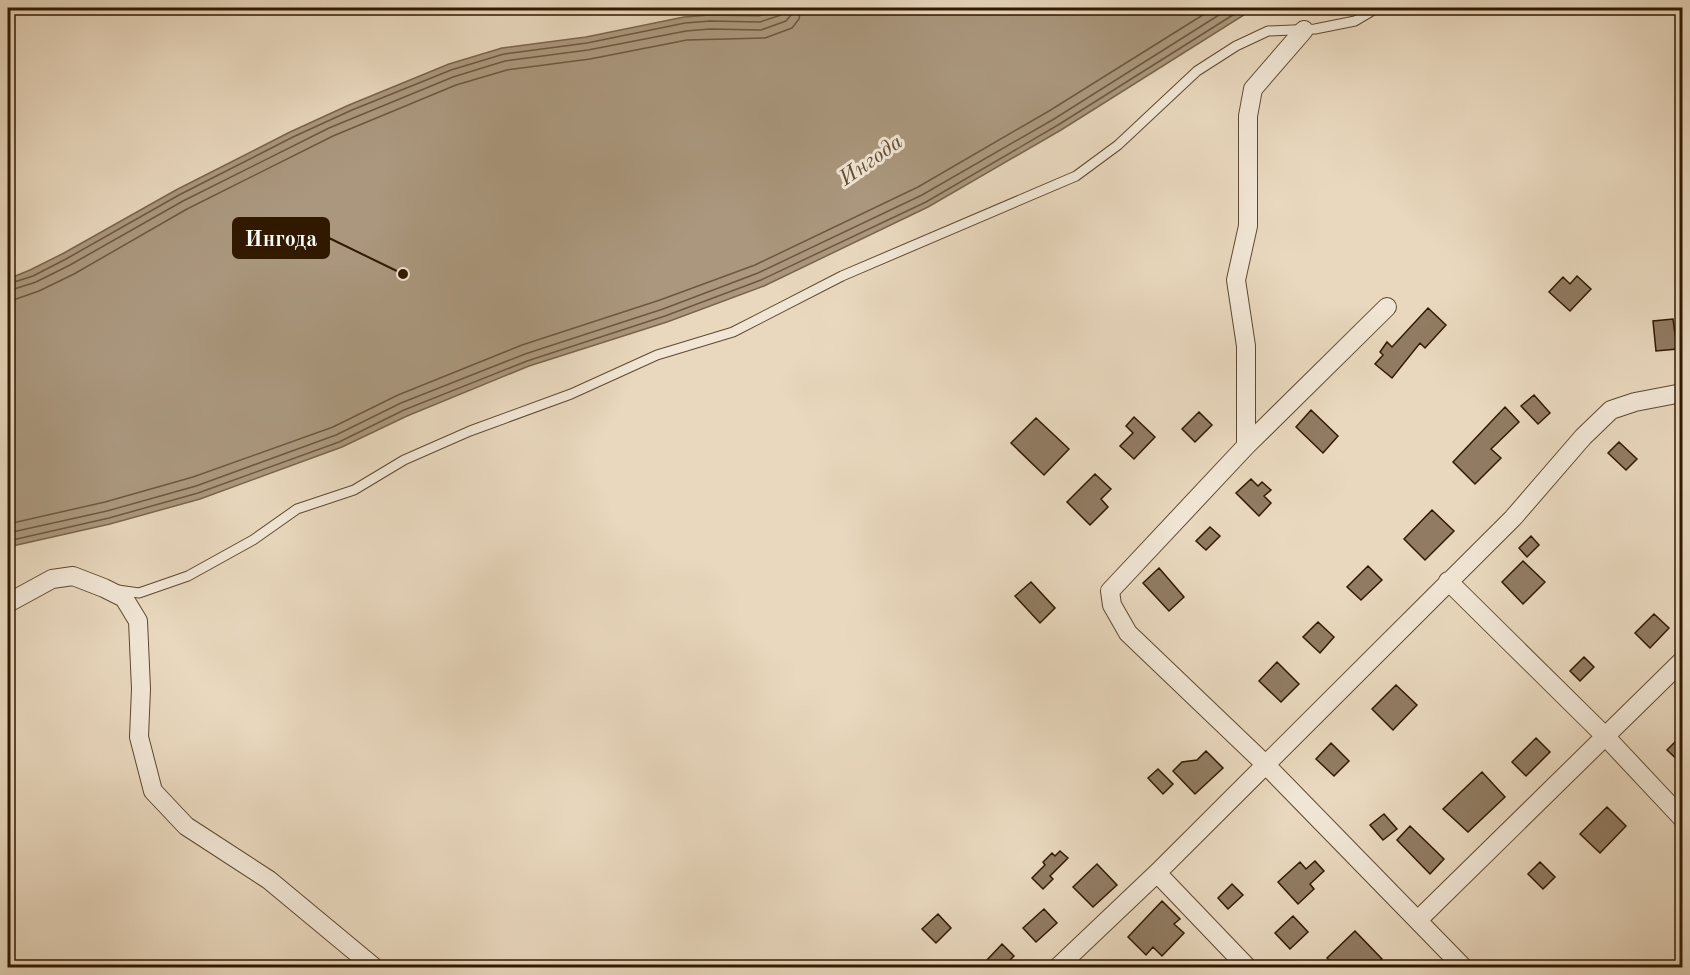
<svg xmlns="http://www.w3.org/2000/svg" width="1690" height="975" font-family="'Old Standard TT',serif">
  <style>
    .water { fill: #aa977d; stroke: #7a654b; stroke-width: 1.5 }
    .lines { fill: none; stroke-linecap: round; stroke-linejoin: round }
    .shore { stroke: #6e583e; stroke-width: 1.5 }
    .building { fill: #917c63; stroke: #311900; stroke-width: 1.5 }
    .service-casing { stroke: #5f4930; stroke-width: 11 }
    .minor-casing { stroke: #5f4930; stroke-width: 20 }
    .service { stroke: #f1e6d5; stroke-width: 9 }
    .minor { stroke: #f1e6d5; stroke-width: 18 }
    .labels { text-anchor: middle; stroke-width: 6; stroke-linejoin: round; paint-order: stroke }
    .water-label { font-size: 22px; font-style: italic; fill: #614b32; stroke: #f1e6d5 }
    .leader { fill: none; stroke: #311900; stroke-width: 2 }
    .callout-dot { fill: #311900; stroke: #f1e6d5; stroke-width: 2 }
    .callout { fill: #311900; stroke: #311900; stroke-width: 2 }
    .callout-label { font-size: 22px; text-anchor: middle; font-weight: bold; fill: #fff }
  </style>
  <rect width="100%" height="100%" fill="#e9d8be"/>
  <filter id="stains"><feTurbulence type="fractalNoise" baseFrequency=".00333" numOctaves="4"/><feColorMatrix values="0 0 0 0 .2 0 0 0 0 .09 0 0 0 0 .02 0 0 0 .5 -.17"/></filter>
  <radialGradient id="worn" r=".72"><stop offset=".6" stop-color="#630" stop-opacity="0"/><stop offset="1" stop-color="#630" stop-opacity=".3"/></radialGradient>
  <path class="water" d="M785,8H1255L1061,130L928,207L764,286L667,322L529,366L407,416L342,447L200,499L110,524L8,547V279L30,270L64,253L176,190L290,132L349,105L449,64L502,48L586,37L684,17L710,15L759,16Z"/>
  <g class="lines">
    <path class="shore" d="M8,284L33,276L66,259L179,195L293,137L352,110L451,70L504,54L587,43L685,23L710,21L760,22L781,15L785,8
      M8,291L36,282L70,265L183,201L329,128L453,77L505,61L588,50L686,31L710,29L761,30L786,21L791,15L792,8
      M8,300L16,299L39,291L74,274L187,209L333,136L456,85L507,70L590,59L687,40L765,38L792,28L799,19L801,8
      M8,524L105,502L193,477L333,427L398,395L522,345L660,300L755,265L918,187L1049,111L1214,8
      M8,533L107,511L196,486L336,435L401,403L525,354L663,309L758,273L922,195L1054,119L1230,8
      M8,541L109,518L198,493L339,442L404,410L527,361L665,316L761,280L926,202L1058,125L1244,8"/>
  </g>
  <path class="building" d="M1577,276L1591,289L1570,311L1549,292L1563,277L1570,284Z
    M1428,308L1446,325L1425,348L1420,343L1392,378L1375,364L1383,355L1380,352L1387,342L1392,347Z
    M1673,319L1677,349L1656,351L1653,321Z
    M1534,395L1550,413L1538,424L1521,406Z
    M1505,407L1519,422L1491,449L1501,458L1475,484L1453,462Z
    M1311,410L1338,436L1323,453L1296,427Z
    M1199,412L1212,425L1195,442L1182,429Z
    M1134,417L1155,437L1134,459L1120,446L1133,433L1126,426Z
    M1036,418L1069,449L1044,475L1011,443Z
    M1619,442L1637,459L1626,470L1608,453Z
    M1095,474L1111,489L1101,499L1108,507L1090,525L1067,502Z
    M1251,479L1258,486L1262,482L1271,490L1264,496L1271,503L1259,516L1236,493Z
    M1432,510L1454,531L1425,560L1404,539Z
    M1210,527L1220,536L1206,550L1196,541Z
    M1531,536L1539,545L1527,557L1519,548Z
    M1523,561L1545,582L1523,604L1502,582Z
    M1368,566L1382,580L1361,600L1347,587Z
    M1159,568L1184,597L1169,611L1143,583Z
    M1031,582L1055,608L1040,623L1015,596Z
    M1654,614L1669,628L1650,648L1635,633Z
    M1318,622L1334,637L1320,653L1303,637Z
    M1584,657L1594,667L1580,681L1570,671Z
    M1277,662L1299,684L1281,702L1259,681Z
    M1396,685L1417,705L1393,730L1372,709Z
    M1683,734V765L1667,750Z
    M1536,738L1550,752L1526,776L1512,762Z
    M1331,743L1349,761L1334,776L1316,759Z
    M1206,751L1223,768L1195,794L1173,771L1182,762L1197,760Z
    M1158,769L1173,784L1163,794L1148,778Z
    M1482,772L1505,797L1468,832L1443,809Z
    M1607,807L1626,826L1600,853L1580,834Z
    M1384,814L1397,829L1383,840L1370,825Z
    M1410,826L1444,859L1430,874L1397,840Z
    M1060,851L1068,858L1050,876L1053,879L1043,889L1032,878L1045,865L1043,862L1052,853L1055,856Z
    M1315,861L1324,871L1310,884L1314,889L1298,904L1278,882L1300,862L1306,869Z
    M1540,862L1555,877L1543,889L1528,874Z
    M1097,864L1117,885L1093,907L1073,887Z
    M1232,884L1243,895L1228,909L1218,898Z
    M1162,901L1180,919L1174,924L1184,933L1162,956L1153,947L1146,955L1128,937Z
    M1044,909L1057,923L1036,942L1023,928Z
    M938,914L951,928L936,943L922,929Z
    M1293,916L1308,932L1290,949L1275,933Z
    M1355,931L1382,959L1373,968H1337L1327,958Z
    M1002,944L1014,956L1009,961L1016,968H995L987,960Z"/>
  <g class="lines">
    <defs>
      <path id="service" d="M118,590L139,593L188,576L253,540L297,509L354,490L404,460L470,431L571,394L657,355L733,332L842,276L1076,176L1118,145L1197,71L1236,46L1268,31L1315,29L1355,21L1377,8"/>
      <path id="minor" d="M1387,307L1246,446L1110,591L1112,605L1128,633L1265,764L1464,968
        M1246,446V346L1236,280L1248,226V116L1253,89L1304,30
        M1448,581L1605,736L1682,818
        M8,603L52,579L73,576L104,588L124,598L138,621L141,689L139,737L153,791L186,826L269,880L375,968
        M1157,873L1248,968
        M1418,920L1682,661
        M1057,968L1157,873L1513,518L1583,437L1611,410L1635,402L1682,393"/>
    </defs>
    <use href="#service" class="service-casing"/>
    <use href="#minor" class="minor-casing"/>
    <use href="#service" class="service"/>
    <use href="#minor" class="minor"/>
  </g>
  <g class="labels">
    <g class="water-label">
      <text transform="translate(870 159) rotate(-35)" y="8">Ингода</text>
    </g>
  </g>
  <path class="leader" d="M403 274L329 238"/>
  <circle class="callout-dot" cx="403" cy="274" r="6"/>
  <rect class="callout" x="233" y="218" width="96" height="40" rx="6"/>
  <g class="callout-label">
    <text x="281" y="246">Ингода</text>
  </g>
  <rect width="1690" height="975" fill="none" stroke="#e9d8be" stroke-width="30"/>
  <rect x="9" y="9" width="1672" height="957" fill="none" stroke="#311900" stroke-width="3"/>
  <rect x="15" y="15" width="1660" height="945" fill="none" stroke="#311900" stroke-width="1.5"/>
  <rect width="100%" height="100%" filter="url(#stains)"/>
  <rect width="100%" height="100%" fill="url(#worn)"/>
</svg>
